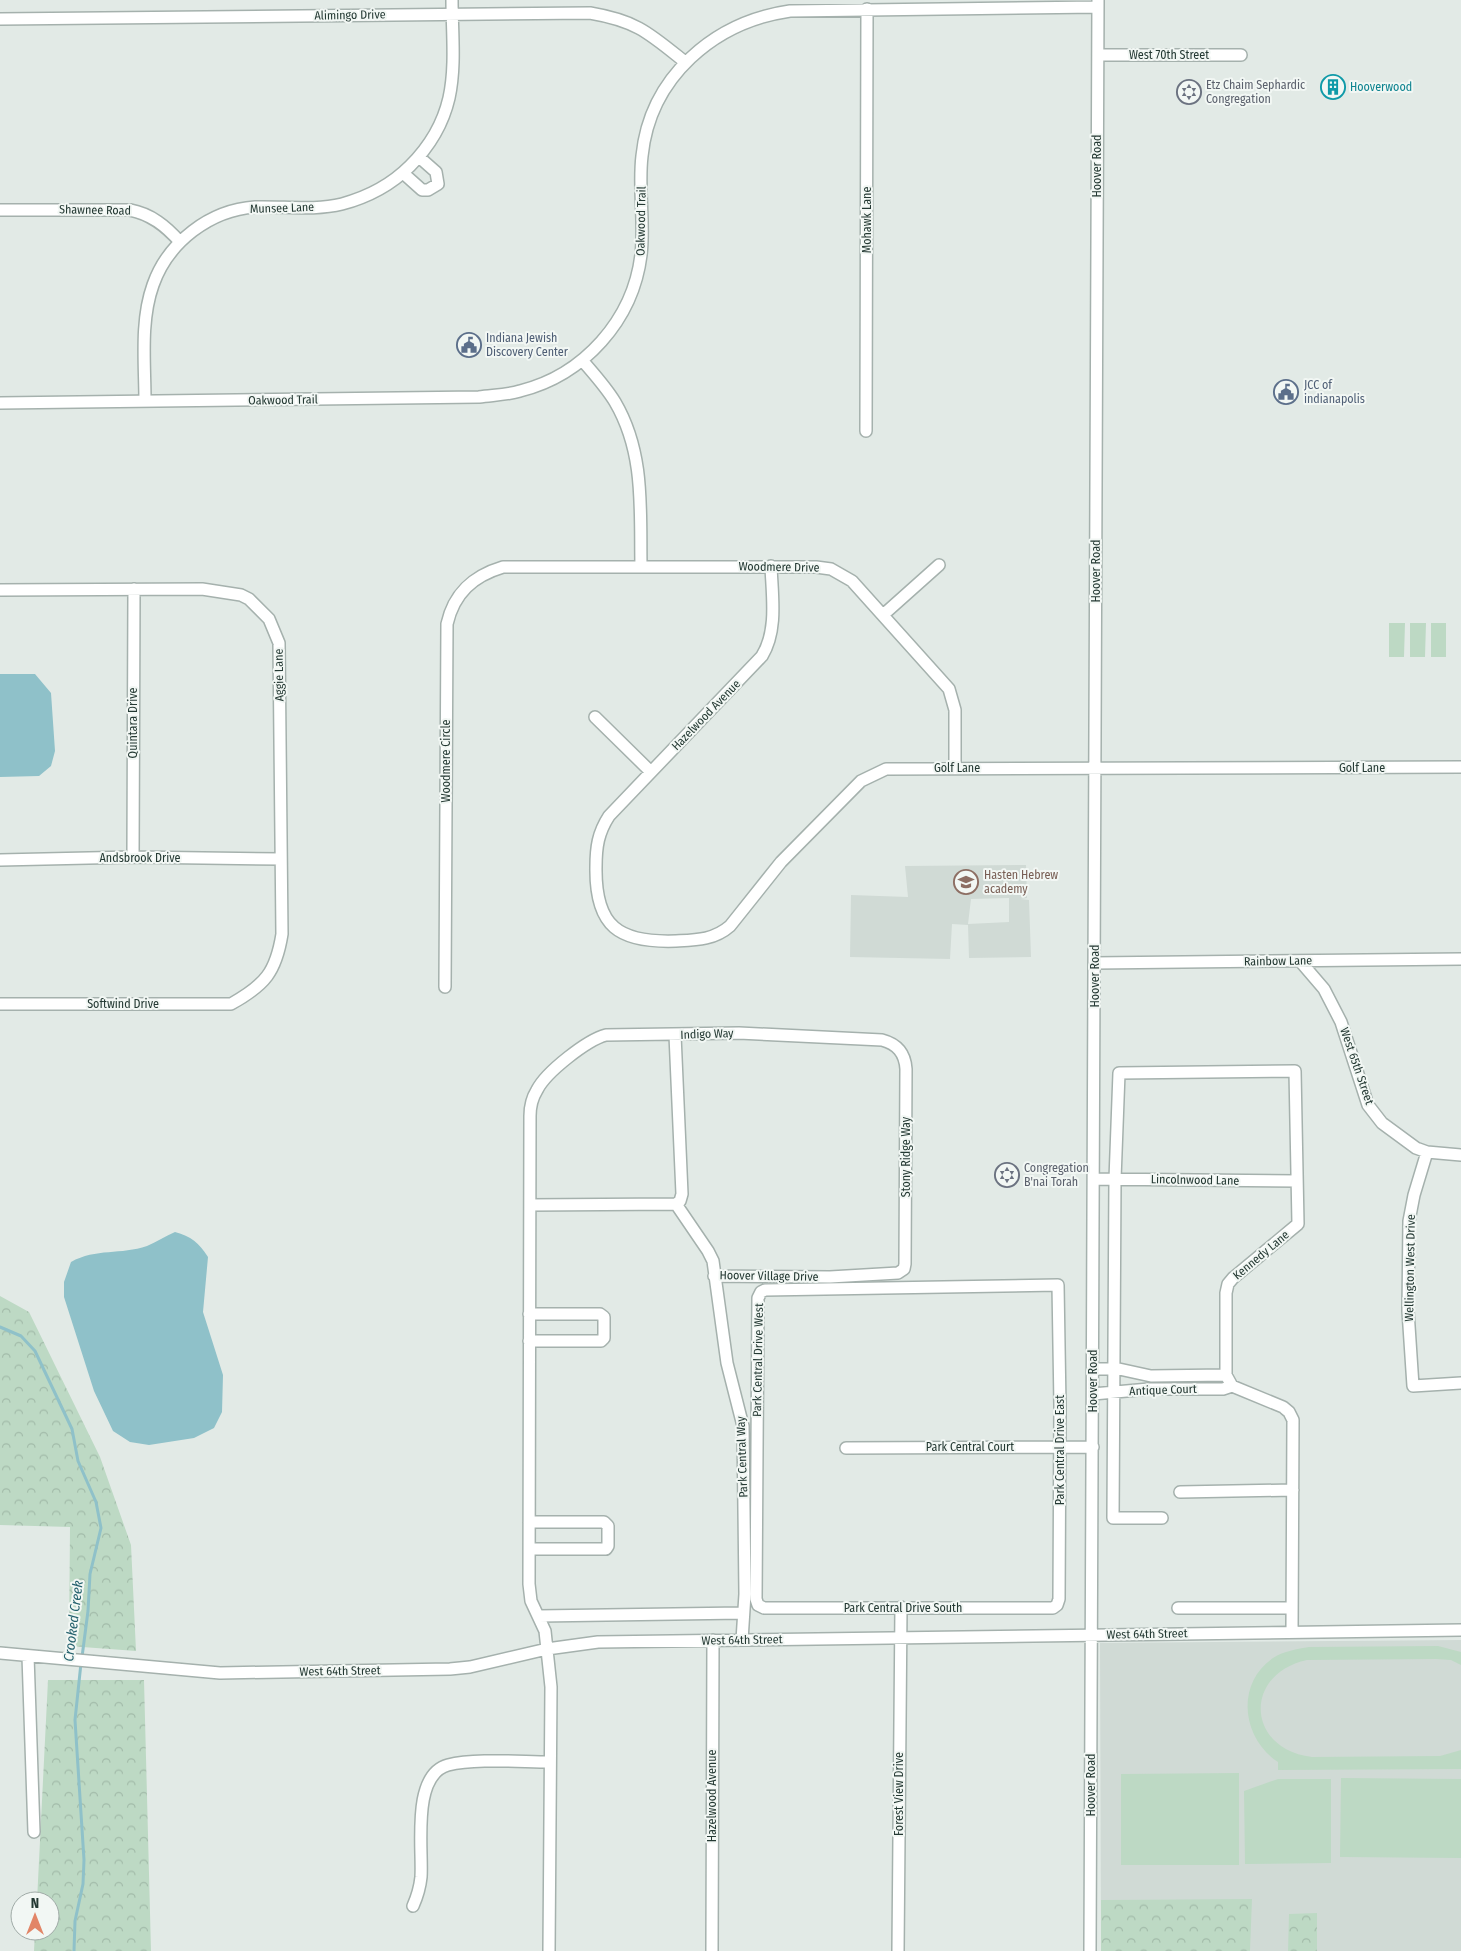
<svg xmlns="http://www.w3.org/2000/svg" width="1461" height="1951" font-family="'Fira Sans Condensed',sans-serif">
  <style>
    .built { fill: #d0dad5; fill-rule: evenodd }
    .green { fill: #bdd9c4 }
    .forest { fill: url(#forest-crowns) }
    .water { fill: #8fc1c9 }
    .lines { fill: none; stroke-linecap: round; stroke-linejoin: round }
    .stream { stroke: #8fc1c9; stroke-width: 3 }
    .minor-casing { stroke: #a5b1ad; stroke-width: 14 }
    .minor { stroke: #fff; stroke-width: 11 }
    .labels { text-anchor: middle; stroke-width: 4; stroke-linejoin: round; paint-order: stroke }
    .street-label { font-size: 12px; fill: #243933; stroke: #f2f7f4 }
    .worship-label { font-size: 12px; fill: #5b616d; stroke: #f2f7f4; text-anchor: start }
    .culture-label { font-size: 12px; fill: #0d838f; stroke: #f2f7f4; text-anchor: start }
    .service-label { font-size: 12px; fill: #4e5e75; stroke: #f2f7f4; text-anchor: start }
    .education-label { font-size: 12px; fill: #785e54; stroke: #f2f7f4; text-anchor: start }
    .water-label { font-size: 14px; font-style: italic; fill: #25626e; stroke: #f2f7f4 }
  </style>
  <defs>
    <pattern id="forest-crowns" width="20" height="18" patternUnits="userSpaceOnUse" patternTransform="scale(1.25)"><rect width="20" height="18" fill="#bdd9c4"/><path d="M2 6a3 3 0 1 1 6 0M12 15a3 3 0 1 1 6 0" fill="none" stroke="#a2bba9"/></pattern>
  </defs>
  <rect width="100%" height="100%" fill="#e2eae6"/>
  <path class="built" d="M1026,865L1027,898L1020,899L1029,900L1031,957L969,958L968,925L952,924L950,959L850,957L851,895L908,897L905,866ZM1009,898V922L968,924L971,899Z
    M1461,1640V1951H1101L1100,1643Z"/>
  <path class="green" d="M1389,623H1405L1404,657H1389Z
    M1410,623H1426L1425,657H1410Z
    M1431,623H1446V657H1431Z
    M1438,1646L1461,1652V1665L1451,1660L1436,1659L1307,1660C1243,1674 1246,1749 1312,1757L1440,1756L1461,1750V1769L1278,1770V1762C1242,1739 1235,1684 1273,1658C1284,1651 1297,1649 1309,1647Z
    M1239,1773V1865H1121V1774Z
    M1341,1778L1461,1779V1858L1340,1857Z
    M1278,1779H1331V1863L1245,1864L1244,1791Z"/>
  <path class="forest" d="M0,1296L29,1312L100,1457L131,1545L136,1651L69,1646L70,1527L0,1525Z
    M48,1680H144L151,1951H34L35,1931H50V1901H37Z
    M1252,1899L1250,1951H1101V1900Z
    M1317,1913V1951H1288L1289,1914Z"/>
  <path class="water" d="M0,674H35L51,693L55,751L51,766L39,776L0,777Z
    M175,1232C191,1236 199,1243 208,1257L203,1312L223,1375L222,1412L214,1428L194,1438L149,1445L130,1442L113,1431L94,1391L64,1297V1282L71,1262C96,1248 121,1255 147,1246C156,1242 166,1236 175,1232Z"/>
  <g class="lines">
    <path class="stream" d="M0,1327L21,1336L35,1351L72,1429L78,1461L96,1502L101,1528L90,1574L88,1611L82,1657
      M74,1951L75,1921L83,1884L84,1860L75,1720L81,1663"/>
    <defs>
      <path id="minor" d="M0,19L590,13C637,21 649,33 685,62
        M1098,55H1241
        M403,173L422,190H428L438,184L436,172L419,157
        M0,210H130C151,214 166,226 180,242
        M582,360C593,373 606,387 615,402C645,453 640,509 641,566
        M145,401C145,364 140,321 153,285C168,242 210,210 255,207C284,206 314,211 342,204C368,197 391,185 410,166C429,147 443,124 449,98C456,66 452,32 452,0
        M0,403L479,397C493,395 507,395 520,391C584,375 633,320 641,255C645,222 638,189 642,156C650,77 714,22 790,11L1098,7
        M866,431L867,9
        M771,566C772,595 778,630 762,656L609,816C598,833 596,847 596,867C595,927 619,943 676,941C696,940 714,940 730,926L781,862L861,781L886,769L1461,767
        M0,590L202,589L241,595L249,599L269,619L279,643L282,934C276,972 265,985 231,1004H0
        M883,615L939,565
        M595,717L651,772
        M133,857L134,589
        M0,860L133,857L281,859
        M1300,961L1324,989L1341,1022L1368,1105L1382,1123L1416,1148L1427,1152L1461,1155
        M1095,963L1461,959
        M445,987L447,624C454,593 473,576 503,567H816L831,569L852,581L949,689L955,710V768
        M675,1035L682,1194L680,1201L676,1204
        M1427,1152L1414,1195L1409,1221L1408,1311L1413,1386L1461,1383
        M1094,1179L1297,1181
        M676,1204L708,1251L713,1261L727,1363L743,1426L745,1594L742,1640
        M530,1205L676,1204
        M1058,1285L1060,1406L1059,1599L1057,1605L1053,1608H764L758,1605L756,1599L758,1298L761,1292L765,1290Z
        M529,1314H600L604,1317V1338L601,1341H529
        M1093,1369H1119L1151,1376L1226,1375
        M1093,1394L1149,1389H1223L1232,1386
        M846,1448L1093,1447
        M1180,1492L1293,1490
        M1162,1518H1113L1115,1179L1119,1073L1295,1071L1298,1224L1233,1278L1228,1284L1226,1293V1375L1232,1386L1283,1407L1289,1412L1293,1420L1292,1632
        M529,1522H604L608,1526V1546L606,1549H529
        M1178,1608H1292
        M539,1616L742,1613
        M0,1653L220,1673L450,1669L470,1667L547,1649L598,1642L1461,1630
        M28,1656L34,1832
        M413,1906C417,1897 420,1887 421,1877C423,1849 411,1775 448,1765C475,1758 521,1762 550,1762
        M549,1951L551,1687L545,1631L531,1601L529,1584L530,1116C530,1107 532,1098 537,1090C546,1072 587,1040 606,1035L739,1033L882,1040C897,1044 905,1053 906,1069L905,1264L904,1269L898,1273L830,1277L714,1276
        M712,1951L713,1640
        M898,1951L901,1607
        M1090,1951L1098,0"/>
    </defs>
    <use href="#minor" class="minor-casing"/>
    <use href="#minor" class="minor"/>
  </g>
  <defs>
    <symbol id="building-ring" viewBox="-11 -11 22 22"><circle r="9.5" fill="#f2f7f4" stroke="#0f9aa8" stroke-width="1.5"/><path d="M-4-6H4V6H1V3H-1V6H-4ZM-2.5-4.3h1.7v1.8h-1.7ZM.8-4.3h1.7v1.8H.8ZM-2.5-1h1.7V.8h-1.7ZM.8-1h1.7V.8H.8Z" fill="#0f9aa8"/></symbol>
    <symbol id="synagogue-ring" viewBox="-11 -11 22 22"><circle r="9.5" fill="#f2f7f4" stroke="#6b7280" stroke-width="1.5"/><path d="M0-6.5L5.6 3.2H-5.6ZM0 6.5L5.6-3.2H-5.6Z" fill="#6b7280"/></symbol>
    <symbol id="civic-ring" viewBox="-11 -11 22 22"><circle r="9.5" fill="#f2f7f4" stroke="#5c6f8a" stroke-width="1.5"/><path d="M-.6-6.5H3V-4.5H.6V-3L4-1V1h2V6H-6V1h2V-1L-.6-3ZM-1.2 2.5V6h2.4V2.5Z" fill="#5c6f8a"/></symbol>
    <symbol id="school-ring" viewBox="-11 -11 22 22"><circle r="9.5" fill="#f2f7f4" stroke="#8d6e63" stroke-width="1.5"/><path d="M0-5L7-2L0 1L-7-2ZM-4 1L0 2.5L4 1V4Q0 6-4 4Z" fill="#8d6e63"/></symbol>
  </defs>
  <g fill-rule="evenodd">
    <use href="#building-ring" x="1319" y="73" width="28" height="28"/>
    <use href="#synagogue-ring" x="1175" y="78" width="28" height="28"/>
    <use href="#civic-ring" x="455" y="331" width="28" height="28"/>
    <use href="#civic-ring" x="1272" y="378" width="28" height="28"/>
    <use href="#school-ring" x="952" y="868" width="28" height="28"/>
    <use href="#synagogue-ring" x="993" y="1161" width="28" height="28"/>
  </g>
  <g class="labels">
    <g class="street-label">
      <text transform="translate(350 15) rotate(-1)" y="4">Alimingo Drive</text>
      <text x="1169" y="59">West 70th Street</text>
      <text transform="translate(1097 166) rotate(-90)" y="4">Hoover Road</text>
      <text transform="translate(282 208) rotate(-2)" y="4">Munsee Lane</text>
      <text transform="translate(95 210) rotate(1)" y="4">Shawnee Road</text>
      <text transform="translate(867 220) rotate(-90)" y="4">Mohawk Lane</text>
      <text transform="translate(641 221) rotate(-89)" y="4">Oakwood Trail</text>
      <text transform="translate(283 400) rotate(-1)" y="4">Oakwood Trail</text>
      <text transform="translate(779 567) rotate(1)" y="4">Woodmere Drive</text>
      <text transform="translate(1096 571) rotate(-90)" y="4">Hoover Road</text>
      <text transform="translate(279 675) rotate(-91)" y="4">Aggie Lane</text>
      <text transform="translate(706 715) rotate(-46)" y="4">Hazelwood Avenue</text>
      <text transform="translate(133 723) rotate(-90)" y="4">Quintara Drive</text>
      <text transform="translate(446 761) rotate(-90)" y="4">Woodmere Circle</text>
      <text x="957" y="772">Golf Lane</text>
      <text x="1362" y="772">Golf Lane</text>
      <text x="140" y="862">Andsbrook Drive</text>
      <text transform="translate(1278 961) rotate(-1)" y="4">Rainbow Lane</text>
      <text transform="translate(1095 976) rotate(-90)" y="4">Hoover Road</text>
      <text x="123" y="1008">Softwind Drive</text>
      <text transform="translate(707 1034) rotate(-2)" y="4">Indigo Way</text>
      <text transform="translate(1357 1066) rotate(71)" y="4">West 65th Street</text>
      <text transform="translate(906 1157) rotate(-90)" y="4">Stony Ridge Way</text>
      <text transform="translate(1195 1180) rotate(1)" y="4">Lincolnwood Lane</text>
      <text transform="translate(1261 1255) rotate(-40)" y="4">Kennedy Lane</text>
      <text transform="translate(1410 1268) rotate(-89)" y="4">Wellington West Drive</text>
      <text transform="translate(769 1276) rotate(1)" y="4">Hoover Village Drive</text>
      <text transform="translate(758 1360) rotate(-89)" y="4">Park Central Drive West</text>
      <text transform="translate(1093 1381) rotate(-90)" y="4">Hoover Road</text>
      <text transform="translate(1163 1390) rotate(-2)" y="4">Antique Court</text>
      <text x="970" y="1451">Park Central Court</text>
      <text transform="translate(1060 1450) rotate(-90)" y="4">Park Central Drive East</text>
      <text transform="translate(742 1457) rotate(-92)" y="4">Park Central Way</text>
      <text x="903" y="1612">Park Central Drive South</text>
      <text transform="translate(1147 1634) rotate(-1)" y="4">West 64th Street</text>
      <text transform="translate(742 1640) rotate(-1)" y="4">West 64th Street</text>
      <text transform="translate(340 1671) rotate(-1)" y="4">West 64th Street</text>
      <text transform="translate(1091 1785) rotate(-90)" y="4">Hoover Road</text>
      <text transform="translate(899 1794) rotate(-90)" y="4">Forest View Drive</text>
      <text transform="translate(712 1796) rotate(-90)" y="4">Hazelwood Avenue</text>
    </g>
    <g class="worship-label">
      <text x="1206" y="89">Etz Chaim Sephardic<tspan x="1206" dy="14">Congregation</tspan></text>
      <text x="1024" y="1172">Congregation<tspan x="1024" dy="14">B'nai Torah</tspan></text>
    </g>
    <g class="culture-label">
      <text x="1350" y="91">Hooverwood</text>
    </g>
    <g class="service-label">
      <text x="486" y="342">Indiana Jewish<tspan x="486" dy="14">Discovery Center</tspan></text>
      <text x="1304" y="389">JCC of<tspan x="1304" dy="14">indianapolis</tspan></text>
    </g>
    <g class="education-label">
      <text x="984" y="879">Hasten Hebrew<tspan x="984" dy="14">academy</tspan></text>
    </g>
    <g class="water-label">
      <text transform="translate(73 1621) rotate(-83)" y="5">Crooked Creek</text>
    </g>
  </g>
  <g transform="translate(35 1916)"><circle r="24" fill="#f2f7f4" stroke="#a0aba7"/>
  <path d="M0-4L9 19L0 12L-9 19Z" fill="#e28567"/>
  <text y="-8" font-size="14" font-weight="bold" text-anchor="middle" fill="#243933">N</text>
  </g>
</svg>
